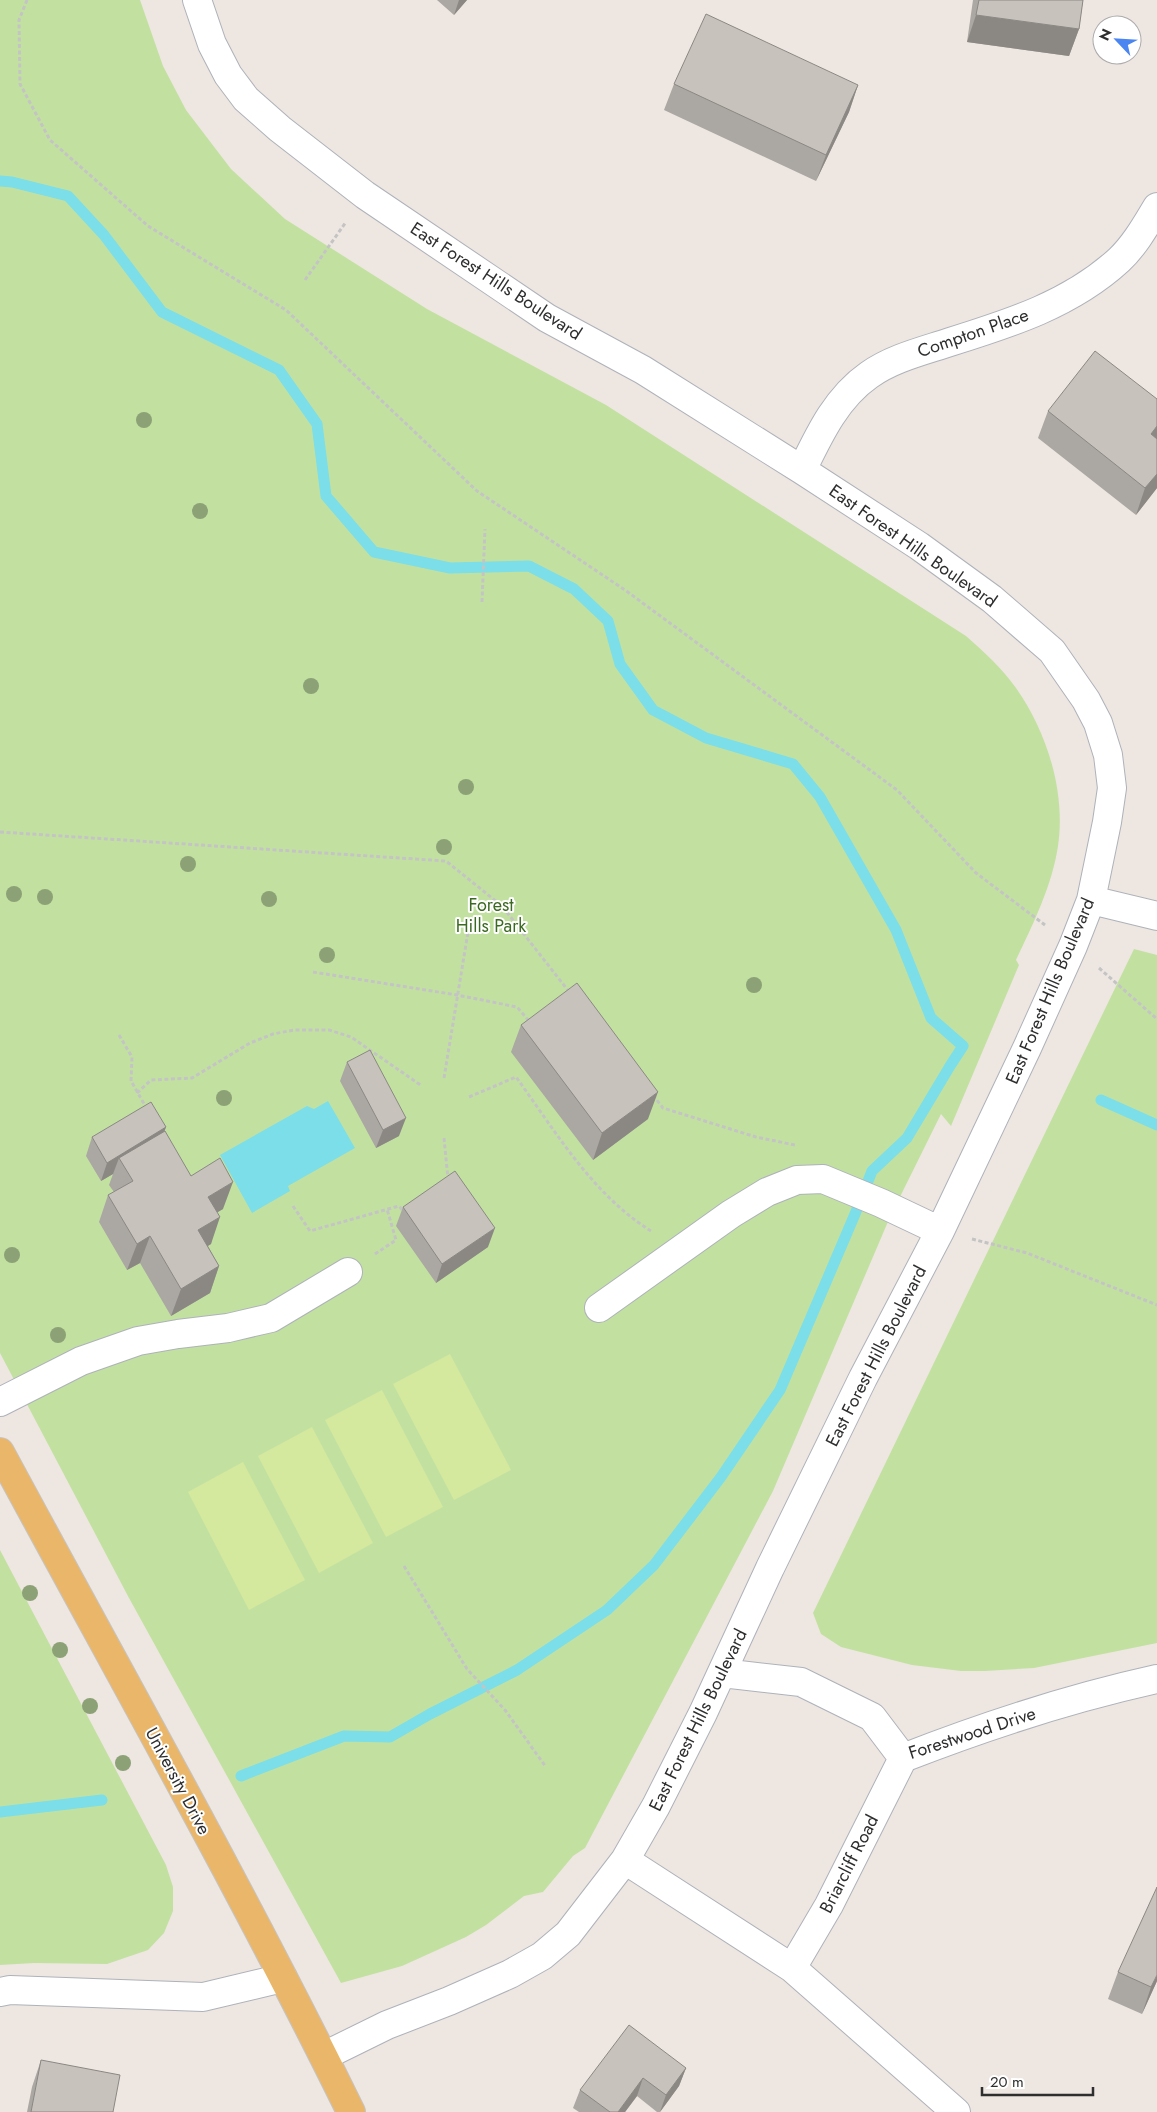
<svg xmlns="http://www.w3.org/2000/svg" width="1157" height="2112" font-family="Jost,sans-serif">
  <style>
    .green { fill: #c2e1a1 }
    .pitch { fill: #d4e89e }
    .water { fill: #7bdee9 }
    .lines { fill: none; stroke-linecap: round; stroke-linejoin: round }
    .stream { stroke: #7bdee9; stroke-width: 11 }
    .minor-casing { stroke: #aeb2b9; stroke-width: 30 }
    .major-casing { stroke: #c4c4c4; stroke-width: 30 }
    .path { stroke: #c4c4c4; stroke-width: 3; stroke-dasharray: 4 2.5; stroke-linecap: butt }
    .minor { stroke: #fff; stroke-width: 28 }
    .major { stroke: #eab76a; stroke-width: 28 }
    .tree { fill: #8ca176 }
    .wall { fill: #aba7a2 }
    .shaded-wall { fill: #8b8884 }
    .building { fill: #c7c2bc; stroke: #8b8884 }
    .labels { text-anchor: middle; stroke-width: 4; stroke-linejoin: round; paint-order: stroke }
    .street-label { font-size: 18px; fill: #2e2e2e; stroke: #fff }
    .park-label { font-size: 18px; fill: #3b691f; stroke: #fff }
  </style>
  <rect width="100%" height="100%" fill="#eee6e1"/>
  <path class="green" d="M0,0H140L163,66L186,110L231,169L285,219L427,309L606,405L966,636C984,652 1002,668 1016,688C1047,732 1066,792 1058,846C1052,886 1033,924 1016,960L1019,965L951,1126L941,1114L890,1217L773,1491L585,1848L573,1856L543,1892L524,1896L486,1925L466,1937L402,1966L341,1983L129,1598L0,1353Z
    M1134,949L1157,955V1643L1034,1668L985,1671H961L912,1665L841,1647L821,1634L813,1613Z
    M0,1550L166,1865L173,1887V1911L164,1933L148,1950L107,1964L34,1963L0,1965Z"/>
  <path class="pitch" d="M450,1354L511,1470L454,1500L393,1384Z
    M382,1390L443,1507L386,1537L325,1420Z
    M312,1427L373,1543L319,1573L258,1456Z
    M243,1462L305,1580L249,1610L188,1492Z"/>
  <path class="water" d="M328,1101L355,1148L288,1186L290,1191L252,1213L220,1155L307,1106L314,1109Z"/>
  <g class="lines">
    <path class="stream" d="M0,181L12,182L68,196L104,235L162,312L279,370L317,424L326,496L374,552L450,568L529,566L574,589L608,621L620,664L653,710L706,738L793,764L820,797L896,930L931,1018L963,1046L950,1066L907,1138L872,1171L855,1214L780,1390L721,1477L654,1565L607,1610L517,1670L430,1714L390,1737L344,1736L241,1776
      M1101,1100L1157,1125
      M0,1812L102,1800"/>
    <defs>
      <path id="minor" d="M197,0L212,44L228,75L246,99L280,129L365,195L547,318L643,370L802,470L919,546L992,599L1052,651L1086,700L1098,723L1108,755L1112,788L1107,822L1091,900L1073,946L1027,1048L940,1231L863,1378L770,1568L703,1713L656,1806L625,1860L568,1934L542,1956L510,1974L449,2001L387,2025L324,2056
        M802,470C819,435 836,398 869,375C893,358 923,351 950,342C1011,323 1071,304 1119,260C1135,245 1146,225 1157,207
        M1091,900L1157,916
        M599,1308L731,1214L767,1192L797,1180L823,1179L881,1203L940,1231
        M0,1402L81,1361L138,1341L178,1334L228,1328L271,1318L348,1272
        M722,1673L801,1682L872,1717L903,1758
        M903,1758C985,1726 1071,1698 1157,1679
        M625,1860L792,1968L956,2112
        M792,1968L829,1905L903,1758
        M0,1992L10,1990L203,1997L283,1978"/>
      <path id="major" d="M0,1452C118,1671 241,1888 351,2112"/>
    </defs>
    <use href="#minor" class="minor-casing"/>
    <use href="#major" class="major-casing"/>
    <path class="path" d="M27,0L19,20L20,84L50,140L148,226L286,310L477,491L625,590L897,790L976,873L1045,925
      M305,280L346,222
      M482,602L485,529
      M0,832L446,861L502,906L570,993
      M1099,968L1157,1019
      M313,972L457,995L517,1007L529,1021
      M119,1035L132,1057L131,1081L147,1109
      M444,1078L468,932
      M137,1093L151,1080L192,1078L250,1043L273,1034L294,1030H329L351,1037L422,1086
      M653,1095L663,1108L756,1137L795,1145
      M469,1097L516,1077C556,1132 592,1194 651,1231
      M444,1138L448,1179
      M293,1206L310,1231L399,1206L405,1213
      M972,1239L1027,1253L1157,1305
      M375,1254L396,1240L387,1209
      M404,1566L467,1669L505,1710L546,1767"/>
    <use href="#minor" class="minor"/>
    <use href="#major" class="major"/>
  </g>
  <g class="tree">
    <circle cx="144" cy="420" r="8"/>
    <circle cx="200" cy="511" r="8"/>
    <circle cx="311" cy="686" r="8"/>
    <circle cx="466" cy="787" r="8"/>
    <circle cx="444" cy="847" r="8"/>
    <circle cx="188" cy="864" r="8"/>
    <circle cx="14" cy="894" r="8"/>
    <circle cx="45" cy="897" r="8"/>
    <circle cx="269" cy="899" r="8"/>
    <circle cx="327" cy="955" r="8"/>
    <circle cx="754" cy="985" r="8"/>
    <circle cx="224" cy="1098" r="8"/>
    <circle cx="12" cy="1255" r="8"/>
    <circle cx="58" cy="1335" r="8"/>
    <circle cx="30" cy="1593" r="8"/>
    <circle cx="60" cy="1650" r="8"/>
    <circle cx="90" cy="1706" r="8"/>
    <circle cx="123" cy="1763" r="8"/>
  </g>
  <path class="wall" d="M437,0H467L454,15Z
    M973,0H1083L1079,29L1069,56L967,42Z
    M674,84L858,85L849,112L816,181L664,110Z
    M1157,399V488L1136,515L1038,438L1048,411Z
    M521,1025L648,1119L593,1160L511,1052Z
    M347,1062L399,1136L376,1148L340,1081Z
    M166,1127L164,1132L191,1176L223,1209L217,1212L211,1244L208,1246L219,1266L210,1293L171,1316L140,1263L127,1270L99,1222L108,1195L114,1192L109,1185L113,1174L101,1181L86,1156L92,1137Z
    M403,1207L488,1247L436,1283L396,1226Z
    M1118,1972L1157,1981L1142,2014L1108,1999Z
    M41,2060L113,2112H27L32,2087Z
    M686,2068L679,2086L660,2112H657L637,2096L625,2112H579L573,2108L580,2090Z"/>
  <path class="shaded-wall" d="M459,0H467L454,15Z
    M976,15L1079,29L1069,56L967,42Z
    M858,85L849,112L816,181L826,155Z
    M1157,426V440L1151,434Z
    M1157,474V488L1136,515L1145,488Z
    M658,1092L648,1119L593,1160L602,1133Z
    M406,1118L399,1136L376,1148L383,1130Z
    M166,1127L159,1146L119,1158L113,1174L101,1181L107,1163Z
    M233,1182L223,1209L198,1224L208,1197Z
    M220,1217L211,1244L189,1257L198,1230Z
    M495,1228L488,1247L436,1283L442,1264Z
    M150,1236L140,1263L127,1270L137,1244Z
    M219,1266L210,1293L171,1316L181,1289Z
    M1157,1975V1981L1142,2014L1151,1987Z
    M686,2068L679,2086L660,2112L666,2095Z
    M643,2078L637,2096L625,2112H618Z"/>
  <path class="building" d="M979,0H1083L1079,29L976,15Z
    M706,14L858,85L826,155L674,84Z
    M1095,351L1157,399V426L1151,434L1157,439V474L1145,488L1048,411Z
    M577,983L658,1092L602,1133L521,1025Z
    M370,1050L406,1118L383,1130L347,1062Z
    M151,1102L166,1127L107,1163L92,1137Z
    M165,1131L191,1176L220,1158L233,1182L208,1197L220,1217L198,1230L219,1266L181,1289L150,1236L137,1244L108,1195L133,1181L119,1158Z
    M455,1171L495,1228L442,1264L403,1207Z
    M1157,1887V1975L1151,1987L1118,1972Z
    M629,2025L686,2068L666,2095L643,2078L618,2112H610L580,2090Z
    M41,2060L120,2075L113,2112H31Z"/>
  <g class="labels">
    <g class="street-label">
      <text transform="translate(496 281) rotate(33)" y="6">East Forest Hills Boulevard</text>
      <text transform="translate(973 333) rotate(-19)" y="6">Compton Place</text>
      <text transform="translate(913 546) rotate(35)" y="6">East Forest Hills Boulevard</text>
      <text transform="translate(1050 991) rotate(-67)" y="6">East Forest Hills Boulevard</text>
      <text transform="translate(876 1356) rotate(-63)" y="6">East Forest Hills Boulevard</text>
      <text transform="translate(698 1720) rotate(-64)" y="6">East Forest Hills Boulevard</text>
      <text transform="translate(972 1733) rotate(-18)" y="6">Forestwood Drive</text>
      <text transform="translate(178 1781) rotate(62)" y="6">University Drive</text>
      <text transform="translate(849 1864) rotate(-63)" y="6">Briarcliff Road</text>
    </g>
    <g class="park-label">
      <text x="491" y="911">Forest<tspan x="491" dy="21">Hills Park</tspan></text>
    </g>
  </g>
  <g transform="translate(1117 40) rotate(295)"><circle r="24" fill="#ffffff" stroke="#ababab"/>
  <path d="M0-4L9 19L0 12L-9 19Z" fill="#4b85f1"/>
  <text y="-8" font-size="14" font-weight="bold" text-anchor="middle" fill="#2e2e2e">N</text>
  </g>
  <path d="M982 2087v8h111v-8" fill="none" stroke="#2e2e2e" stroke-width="2.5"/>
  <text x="990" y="2087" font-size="15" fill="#2e2e2e" stroke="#ffffff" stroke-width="4" paint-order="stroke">20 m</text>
</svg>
